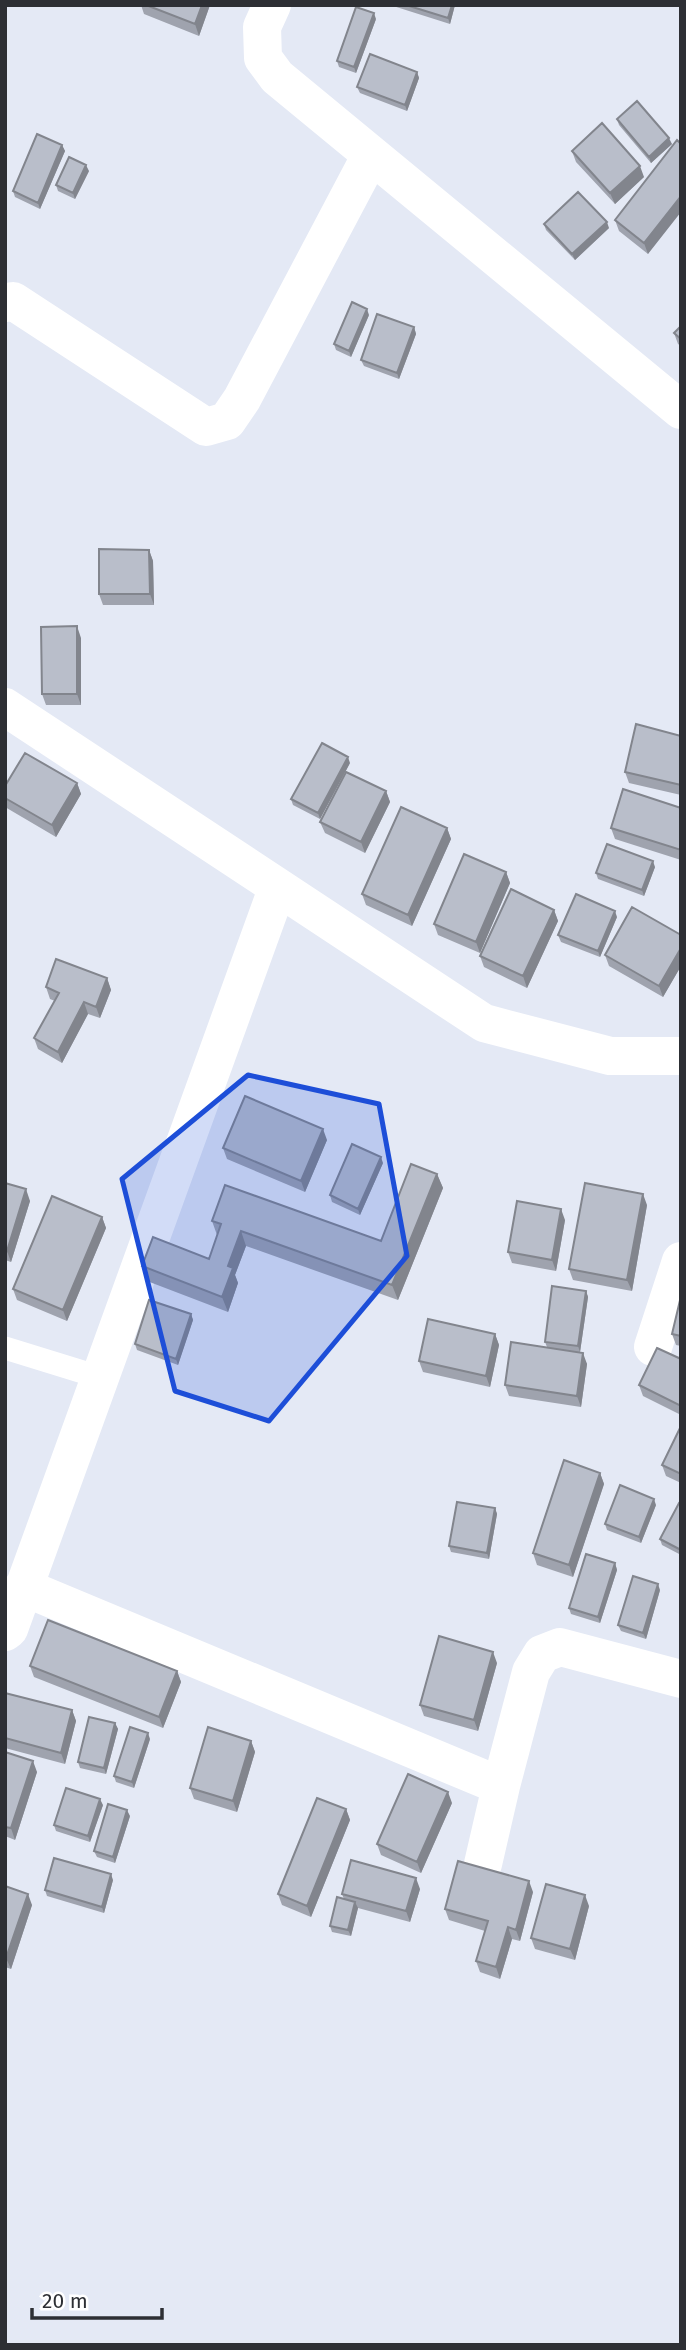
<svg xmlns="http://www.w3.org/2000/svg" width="686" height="2350" font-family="'Fira Sans',sans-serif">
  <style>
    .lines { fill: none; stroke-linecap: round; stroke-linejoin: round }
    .service { stroke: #fff; stroke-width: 23 }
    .minor { stroke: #fff; stroke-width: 38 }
    .wall { fill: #9fa3ae }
    .shaded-wall { fill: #82858d }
    .building { fill: #b9beca; stroke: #82858d; stroke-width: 2 }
    .marked { fill: #1d4ed8; fill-opacity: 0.2; stroke: #1d4ed8; stroke-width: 5; stroke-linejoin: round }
  </style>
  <rect width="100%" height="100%" fill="#e4e9f5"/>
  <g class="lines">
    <path class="service" d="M5,1348L99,1377"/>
    <path class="minor" d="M272,5L262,27L263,58L277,77L681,410
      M5,303L13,301L206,427L227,421L242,399L371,155
      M5,707L484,1023L610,1056H681
      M653,1347L681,1261
      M23,1587L501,1786L531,1672L542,1654L560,1647L681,1679
      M5,1632L9,1629L277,889
      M483,1864L501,1786"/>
  </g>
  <path class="wall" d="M141,5H210L199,36L144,14Z
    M390,5H455L450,24Z
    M376,19L356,73L339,67L337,61Z
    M417,72L419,78L407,111L360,93L357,87Z
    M617,119L672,144L651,163L619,125Z
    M681,144L648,254L619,231L615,220Z
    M62,145L65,151L40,209L15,197L13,191Z
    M572,151L644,177L615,204L576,162Z
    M89,171L75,199L58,191L56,185Z
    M544,224L609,228L575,260L546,230Z
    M369,315L351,357L336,350L334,344Z
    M681,326V346L678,344L674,333Z
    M414,327L416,334L399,379L364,366L361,360Z
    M149,550L153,561L154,605H103L99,594Z
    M81,638V705H46L42,694Z
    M681,736V795L629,783L625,772Z
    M350,763L320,819L293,805L291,799Z
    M77,783L81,794L56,837L5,807V786Z
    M386,791L390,802L365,853L325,833L320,822Z
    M681,808V860L615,839L611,828Z
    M447,828L451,839L412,926L366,905L362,894Z
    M655,867L644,896L598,879L596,873Z
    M506,872L510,883L480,953L438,935L434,924Z
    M554,910L558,921L527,988L484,967L480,956Z
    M617,917L600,957L561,942L558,935Z
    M681,935V966L663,997L609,966L605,955Z
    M107,978L111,990L100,1018L88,1014L62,1063L38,1049L34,1038L55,1001L50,999L46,987Z
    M327,1140L305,1192L227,1159L223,1148Z
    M383,1163L360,1215L332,1202L330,1195Z
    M437,1174L443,1188L398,1300L246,1246L235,1275L238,1283L228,1312L147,1281L142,1266L209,1259L217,1235L212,1221L381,1241Z
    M5,1183L30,1201L11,1262L5,1260Z
    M647,1205L632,1291L573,1280L569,1269Z
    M102,1217L106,1228L67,1321L17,1300L13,1289Z
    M565,1220L556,1271L512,1263L508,1252Z
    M586,1291L588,1297L580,1352L587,1364L581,1407L509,1396L505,1385L547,1347L545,1342Z
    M681,1296V1346L676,1345L672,1334Z
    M191,1314L193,1320L178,1365L137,1350L135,1344Z
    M495,1334L499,1345L490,1387L423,1372L419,1361Z
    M681,1359V1415L643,1396L639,1385Z
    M681,1426V1483L666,1476L662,1465Z
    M600,1473L604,1484L573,1577L537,1565L533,1553Z
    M681,1504V1555L662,1545L660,1539Z
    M656,1505L641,1543L607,1530L605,1524Z
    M495,1508L497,1514L489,1559L451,1552L449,1546Z
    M615,1563L617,1570L600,1623L571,1614L569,1608Z
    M660,1590L646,1639L621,1631L618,1625Z
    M497,1663L478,1731L424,1716L420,1705Z
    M30,1666L177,1671L181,1682L163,1728L34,1677Z
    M5,1693L72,1710L76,1721L65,1764L5,1748Z
    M115,1723L118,1729L106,1774L80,1768L78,1762Z
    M150,1739L134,1788L116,1782L114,1776Z
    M251,1741L255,1752L237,1812L194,1799L190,1788Z
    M5,1752L37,1772L15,1840L5,1836Z
    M452,1803L421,1873L381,1855L377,1844Z
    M103,1805L90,1842L56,1831L54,1825Z
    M346,1809L350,1820L311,1917L282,1905L278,1894Z
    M130,1816L115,1863L97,1857L94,1851Z
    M113,1880L104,1913L47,1896L45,1890Z
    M5,1886L32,1905L11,1969L5,1967Z
    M420,1889L410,1922L358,1908L351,1936L332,1932L330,1926L344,1899L342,1894Z
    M533,1892L520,1941L512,1939L500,1979L480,1972L476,1961L485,1931L449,1920L445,1909Z
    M589,1906L575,1960L535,1949L531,1938Z"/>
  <path class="shaded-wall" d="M202,5H210L199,36L195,24Z
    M452,5H455L450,24L448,18Z
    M374,13L376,19L356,73L354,67Z
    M417,72L419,78L407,111L405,105Z
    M669,138L672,144L651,163L649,157Z
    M62,145L65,151L40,209L38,203Z
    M86,165L89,171L75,199L73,193Z
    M640,166L644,177L615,204L610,193Z
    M681,196V212L648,254L644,243Z
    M607,222L609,228L575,260L572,254Z
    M367,309L369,315L351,357L349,351Z
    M414,327L416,334L399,379L397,373Z
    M149,550L153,561L154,605L150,594Z
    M77,626L81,638V705L77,694Z
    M348,757L350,763L320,819L318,813Z
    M77,783L81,794L56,837L52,825Z
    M386,791L390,802L365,853L361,842Z
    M447,828L451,839L412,926L408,915Z
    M653,861L655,867L644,896L642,890Z
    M506,872L510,883L480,953L476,942Z
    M554,910L558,921L527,988L523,976Z
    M615,911L617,917L600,957L598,951Z
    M681,948V966L663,997L659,986Z
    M107,978L111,990L100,1018L96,1007Z
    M84,1002L88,1014L62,1063L58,1052Z
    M323,1129L327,1140L305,1192L301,1181Z
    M381,1157L383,1163L360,1215L358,1209Z
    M437,1174L443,1188L398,1300L392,1285Z
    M26,1189L30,1201L11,1262L7,1251Z
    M643,1194L647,1205L632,1291L627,1280Z
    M561,1209L565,1220L556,1271L552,1260Z
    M102,1217L106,1228L67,1321L63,1310Z
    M241,1231L246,1246L235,1275L238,1283L228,1312L222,1297L228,1266Z
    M586,1291L588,1297L580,1352L578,1346Z
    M191,1314L193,1320L178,1365L176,1359Z
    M495,1334L499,1345L490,1387L486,1376Z
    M583,1353L587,1364L581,1407L577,1396Z
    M600,1473L604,1484L573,1577L569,1565Z
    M654,1499L656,1505L641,1543L639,1537Z
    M495,1508L497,1514L489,1559L487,1553Z
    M615,1563L617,1570L600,1623L598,1617Z
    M658,1584L660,1590L646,1639L643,1633Z
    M493,1652L497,1663L478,1731L474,1720Z
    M177,1671L181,1682L163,1728L159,1717Z
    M72,1710L76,1721L65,1764L61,1753Z
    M115,1723L118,1729L106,1774L104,1768Z
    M148,1733L150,1739L134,1788L132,1782Z
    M251,1741L255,1752L237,1812L233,1801Z
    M33,1761L37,1772L15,1840L11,1828Z
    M448,1792L452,1803L421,1873L417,1862Z
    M100,1799L103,1805L90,1842L88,1836Z
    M346,1809L350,1820L311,1917L307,1906Z
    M127,1810L130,1816L115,1863L113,1857Z
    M111,1874L113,1880L104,1913L102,1907Z
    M416,1878L420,1889L410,1922L406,1911Z
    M529,1881L533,1892L520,1941L516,1930Z
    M28,1894L32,1905L11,1969L6,1958Z
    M585,1895L589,1906L575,1960L570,1949Z
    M355,1902L358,1908L351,1936L348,1930Z
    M508,1927L512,1939L500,1979L496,1967Z"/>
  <path class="building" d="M146,5H202L195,24Z
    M406,5H452L448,18Z
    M356,7L374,13L354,67L337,61Z
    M370,54L417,72L405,105L357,87Z
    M637,101L669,138L649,157L617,119Z
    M602,123L640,166L610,193L572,151Z
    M37,134L62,145L38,203L13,191Z
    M677,140L681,144V196L644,243L615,220Z
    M69,157L86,165L73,193L56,185Z
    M578,192L607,222L572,254L544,224Z
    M352,302L367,309L349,351L334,344Z
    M377,314L414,327L397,373L361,360Z
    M681,326V339L674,333Z
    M99,549L149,550L150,594H99Z
    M77,626V694H42L41,627Z
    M636,724L681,736V785L625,772Z
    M322,743L348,757L318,813L291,799Z
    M25,753L77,783L52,825L5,798V786Z
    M346,772L386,791L361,842L320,822Z
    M623,789L681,808V850L611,828Z
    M401,807L447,828L408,915L362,894Z
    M607,844L653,861L642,890L596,873Z
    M464,854L506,872L476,942L434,924Z
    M511,889L554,910L523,976L480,956Z
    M576,894L615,911L598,951L558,935Z
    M632,907L681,935V948L659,986L605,955Z
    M56,959L107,978L96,1007L84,1002L58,1052L34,1038L59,993L46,987Z
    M245,1096L323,1129L301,1181L223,1148Z
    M352,1144L381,1157L358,1209L330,1195Z
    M411,1164L437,1174L392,1285L241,1231L228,1266L233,1268L222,1297L142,1266L153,1237L209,1259L221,1224L212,1221L225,1185L381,1241Z
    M5,1183L26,1189L7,1251L5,1250Z
    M585,1183L643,1194L627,1280L569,1269Z
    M52,1196L102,1217L63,1310L13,1289Z
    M517,1201L561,1209L552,1260L508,1252Z
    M552,1286L586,1291L578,1346L545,1342Z
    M681,1296V1336L672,1334Z
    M149,1300L191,1314L176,1359L135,1344Z
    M428,1319L495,1334L486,1376L419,1361Z
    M511,1342L583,1353L577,1396L505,1385Z
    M657,1348L681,1359V1406L639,1385Z
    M681,1426V1474L662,1465Z
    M564,1460L600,1473L569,1565L533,1553Z
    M620,1485L654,1499L639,1537L605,1524Z
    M457,1502L495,1508L487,1553L449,1546Z
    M679,1503L681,1504V1550L660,1539Z
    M586,1554L615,1563L598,1617L569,1608Z
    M633,1576L658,1584L643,1633L618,1625Z
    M48,1620L177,1671L159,1717L30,1666Z
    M439,1636L493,1652L474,1720L420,1705Z
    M5,1693L72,1710L61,1753L5,1738Z
    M89,1717L115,1723L104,1768L78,1762Z
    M130,1727L148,1733L132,1782L114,1776Z
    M208,1727L251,1741L233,1801L190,1788Z
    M5,1752L33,1761L11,1828L5,1827Z
    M408,1774L448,1792L417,1862L377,1844Z
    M66,1788L100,1799L88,1836L54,1825Z
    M317,1798L346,1809L307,1906L278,1894Z
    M108,1804L127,1810L113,1857L94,1851Z
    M54,1858L111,1874L102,1907L45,1890Z
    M351,1860L416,1878L406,1911L342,1894Z
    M458,1861L529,1881L516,1930L508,1927L496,1967L476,1961L488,1921L445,1909Z
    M546,1884L585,1895L570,1949L531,1938Z
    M5,1886L28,1894L6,1958H5Z
    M337,1897L355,1902L348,1930L330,1926Z"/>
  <path class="marked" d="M248,1075L379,1104L407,1256L269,1421L175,1391L122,1179Z"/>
  <rect width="686" height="2350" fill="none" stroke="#2d2f34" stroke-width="14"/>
  <path d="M32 2308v10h130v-10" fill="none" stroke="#2d2f34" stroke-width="3.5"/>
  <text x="42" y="2308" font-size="21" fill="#2d2f34" stroke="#ffffff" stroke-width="5" paint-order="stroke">20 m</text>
</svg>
